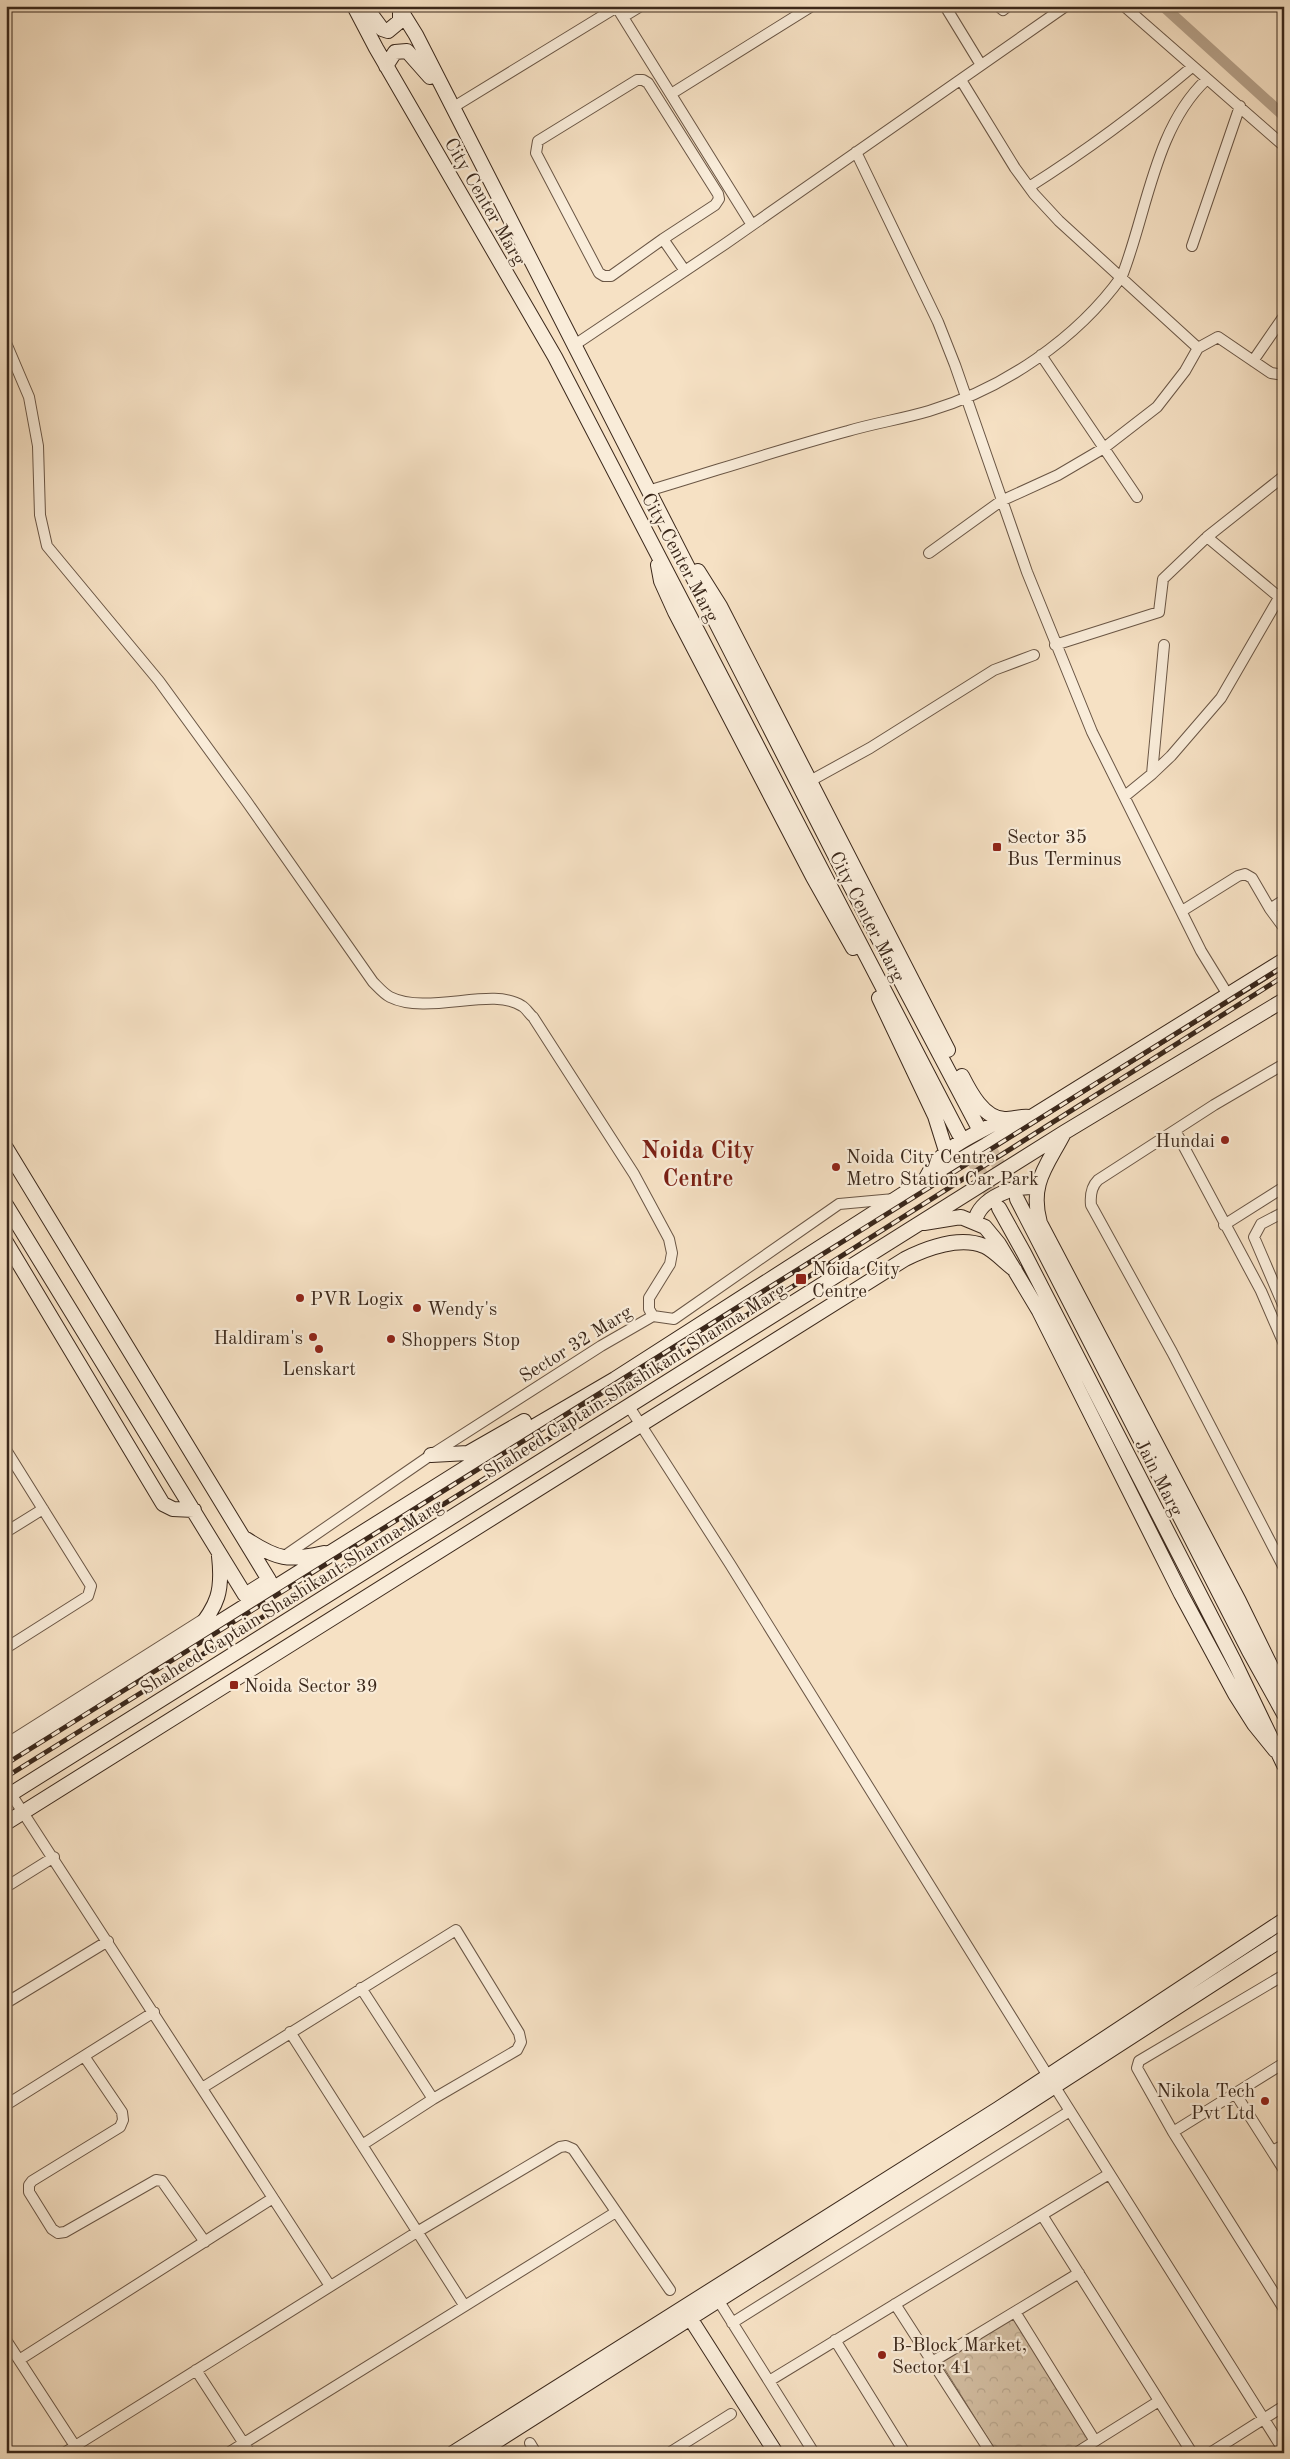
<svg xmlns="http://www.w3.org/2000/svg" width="1290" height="2459" font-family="'Old Standard TT',serif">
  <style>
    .park { fill: url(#park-crowns); stroke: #887561 }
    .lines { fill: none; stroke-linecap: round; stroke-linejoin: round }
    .canal { stroke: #b6a28b; stroke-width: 11 }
    .secondary-tunnel { stroke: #d1bca2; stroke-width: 14; stroke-dasharray: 14 7; stroke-linecap: butt }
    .street-casing { stroke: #6a5645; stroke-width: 12 }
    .secondary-casing { stroke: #3b281b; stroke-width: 16 }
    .street { stroke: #f9ecd9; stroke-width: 10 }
    .secondary { stroke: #f9ecd9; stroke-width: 14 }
    .rail-casing { stroke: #3b281b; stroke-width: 5 }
    .rail { stroke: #f9ecd9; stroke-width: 3; stroke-dasharray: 9; stroke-linecap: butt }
    .poi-dot { fill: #8f2418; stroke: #f9ecd9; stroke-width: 2 }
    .labels { text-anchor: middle; stroke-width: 4.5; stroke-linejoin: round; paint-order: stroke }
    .street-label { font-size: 19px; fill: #3b281b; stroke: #f9ecd9 }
    .poi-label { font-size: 19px; fill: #3b281b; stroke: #f9ecd9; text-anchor: start }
    .district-label { font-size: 24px; font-weight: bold; fill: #7a1f14; stroke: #f9ecd9 }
  </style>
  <defs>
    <pattern id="park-crowns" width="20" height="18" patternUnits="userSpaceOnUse" patternTransform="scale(1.25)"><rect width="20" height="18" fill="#d6c2a7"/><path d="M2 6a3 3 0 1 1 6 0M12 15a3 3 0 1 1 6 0" fill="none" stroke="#b9a78f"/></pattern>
  </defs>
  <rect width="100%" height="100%" fill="#f6e1c4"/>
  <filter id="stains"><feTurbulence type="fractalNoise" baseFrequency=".004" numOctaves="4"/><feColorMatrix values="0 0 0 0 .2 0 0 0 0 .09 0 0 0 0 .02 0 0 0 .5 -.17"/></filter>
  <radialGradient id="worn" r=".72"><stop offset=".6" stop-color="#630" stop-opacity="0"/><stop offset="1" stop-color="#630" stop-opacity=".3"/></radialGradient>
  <path class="park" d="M1013,2318L1089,2439L1067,2453H997L941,2363Z"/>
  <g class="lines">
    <path class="canal" d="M1163,6L1284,116"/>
    <path class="secondary-tunnel" d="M977,1125L1017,1199
      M965,1144L998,1207"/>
    <defs>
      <path id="street" d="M616,6L752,225
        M945,6L981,65
        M998,6L1003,10L1008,6
        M1124,6L1284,146
        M623,17L641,6
        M961,80L1015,168L1034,194L1059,221L1198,348
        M671,94L812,6
        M452,108L617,7
        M856,152L938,322L955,365L1027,572L1092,732L1201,951L1228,995
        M1029,187C1086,151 1140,111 1192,67
        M663,239L611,276H604L599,273L536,153L538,141L637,80H643L648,83L718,194L719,199L715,205L663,239L685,271
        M1192,246L1240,106
        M6,343L29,397L38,446L40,515L47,546L159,681L247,802L373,982C378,987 384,994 390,997C428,1016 493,986 522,1006C526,1008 529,1014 533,1017L634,1174L669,1239L672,1253L670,1264L649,1298V1309L653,1316
        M573,346L725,244L1066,6
        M1041,355L1137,497
        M1253,361L1284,316
        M648,491C715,471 781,449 848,431C875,423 902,419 929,411C1003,389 1077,339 1122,276C1147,212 1155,128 1206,80
        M1207,537L1279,597
        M929,553L1001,501L1058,475L1104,448L1157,407L1185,371L1198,348L1218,337L1271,373L1284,375
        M1055,645L1159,612L1163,579L1207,537L1284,476
        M1152,774L1171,756L1221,698L1284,589
        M810,781L870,748L994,670L1034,655
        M1125,796L1152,774L1164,645
        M1284,900L1270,909L1284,928
        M1182,911L1238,876L1245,874L1252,878L1270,909
        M1284,1064L1214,1105L1098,1180C1091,1187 1090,1195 1091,1205L1172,1352L1284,1568
        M1176,1132L1261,1291L1284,1344
        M1284,1212L1261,1224L1254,1237L1284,1307
        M1224,1225L1284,1187
        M628,1405L730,1564L1048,2076L1284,2451
        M6,1450L91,1586L88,1596L6,1648
        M6,1532L43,1509
        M283,1557L431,1455L601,1346L653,1316L674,1319L839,1204L894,1199
        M6,1744L202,1620
        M11,1794L330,2286
        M6,1887L54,1857
        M1284,1975L1139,2061L1137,2068L1173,2132L1284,2309
        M361,1988L433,2099
        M6,2003L108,1941
        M290,2032L464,2305
        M84,2056L122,2112L123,2120L120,2127L32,2181L29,2185V2192L52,2229L58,2233L65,2232L156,2180L162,2181L205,2242
        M202,2088L456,1930L519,2033L521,2042L517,2050L433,2099L362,2145
        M1235,2093L1284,2170
        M6,2105L154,2012
        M1173,2132L1284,2063
        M1272,2151L1284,2145
        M1042,2215L1192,2453
        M715,2295L814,2453
        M895,2304L991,2453
        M1015,2312L1095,2441
        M732,2323L1070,2111
        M6,2340L75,2446
        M835,2340L905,2453
        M19,2360L273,2198
        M932,2362L1079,2273
        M196,2370L250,2453
        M769,2381L1109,2174
        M530,2443L536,2453
        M64,2453L417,2232L560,2147L566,2146L573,2149L670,2290
        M228,2453L616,2212
        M669,2453L731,2414
        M1076,2453L1159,2401
        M1210,2453L1284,2406"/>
      <path id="secondary" d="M354,6L376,48L555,357L959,1134
        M365,6L382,29L388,31L400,21V10
        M398,6L416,35L848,881L977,1125
        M386,66L395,52L407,51L430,77
        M658,565L661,581L675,612L813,877L853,948
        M698,571L720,606L948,1050
        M879,998L935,1116L946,1151
        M962,1076C970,1092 984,1119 1005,1119C1013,1119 1021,1116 1029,1117
        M1064,1133C1047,1166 1029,1183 1040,1223L1239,1601L1284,1693
        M6,1148L269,1580L245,1595L6,1205
        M925,1180C941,1146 971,1137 1003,1119
        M1017,1199L1249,1651L1284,1714
        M999,1208L1024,1253L1234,1661L1284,1765
        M975,1221C980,1198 1015,1184 1037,1188
        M924,1223L961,1217L985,1227L999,1244L1039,1311L1181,1594L1235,1694L1254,1724L1275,1750
        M6,1242L163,1504L173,1509L194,1510
        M431,1455L468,1453L524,1421
        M246,1539C278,1560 287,1561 324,1553
        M196,1632C218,1605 223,1591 219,1556
        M6,1756L497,1448L615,1379L925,1180L986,1145L1284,960
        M6,1797L1065,1132L1284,1000
        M6,1823L905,1259C927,1248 960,1236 984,1246C995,1251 1005,1263 1015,1270
        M690,2318L776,2453
        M453,2453L998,2109L1284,1920
        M478,2453L1004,2119L1284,1938"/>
    </defs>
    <use href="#street" class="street-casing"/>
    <use href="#secondary" class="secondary-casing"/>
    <use href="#street" class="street"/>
    <use href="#secondary" class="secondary"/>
    <defs>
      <path id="rail" d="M6,1764L1284,966
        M6,1777L816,1272L1284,976"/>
    </defs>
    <use href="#rail" class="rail-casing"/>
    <use href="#rail" class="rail"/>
  </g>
  <g class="poi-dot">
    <rect x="992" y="842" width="10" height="10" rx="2.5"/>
    <circle cx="1225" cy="1140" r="5"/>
    <circle cx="836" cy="1167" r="5"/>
    <rect x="795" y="1273" width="12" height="12" rx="2.5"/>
    <circle cx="300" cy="1298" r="5"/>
    <circle cx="417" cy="1308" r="5"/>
    <circle cx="313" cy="1337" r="5"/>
    <circle cx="391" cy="1339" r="5"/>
    <circle cx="319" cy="1349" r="5"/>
    <rect x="229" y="1680" width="10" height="10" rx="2.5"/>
    <circle cx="1265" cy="2101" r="5"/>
    <circle cx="882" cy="2355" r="5"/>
  </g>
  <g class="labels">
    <g class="street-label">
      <text transform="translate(486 201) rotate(60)" y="7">City Center Marg</text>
      <text transform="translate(681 557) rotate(62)" y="7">City Center Marg</text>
      <text transform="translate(868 916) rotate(63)" y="7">City Center Marg</text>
      <text transform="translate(575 1343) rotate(-32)" y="7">Sector 32 Marg</text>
      <text transform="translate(634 1380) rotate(-32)" y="7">Shaheed Captain Shashikant Sharma Marg</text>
      <text transform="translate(1160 1477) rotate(63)" y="7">Jain Marg</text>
      <text transform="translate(291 1596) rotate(-32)" y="7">Shaheed Captain Shashikant Sharma Marg</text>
    </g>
    <g class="poi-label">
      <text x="1007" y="843">Sector 35<tspan x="1007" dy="22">Bus Terminus</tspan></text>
      <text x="1215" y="1147" text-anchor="end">Hundai</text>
      <text x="846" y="1163">Noida City Centre<tspan x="846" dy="22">Metro Station Car Park</tspan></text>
      <text x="812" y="1275">Noida City<tspan x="812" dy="22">Centre</tspan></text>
      <text x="310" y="1305">PVR Logix</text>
      <text x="427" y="1315">Wendy's</text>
      <text x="303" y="1344" text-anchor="end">Haldiram's</text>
      <text x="401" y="1346">Shoppers Stop</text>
      <text x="319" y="1375" text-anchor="middle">Lenskart</text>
      <text x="244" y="1692">Noida Sector 39</text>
      <text x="1255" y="2097" text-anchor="end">Nikola Tech<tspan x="1255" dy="22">Pvt Ltd</tspan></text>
      <text x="892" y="2351">B-Block Market,<tspan x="892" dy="22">Sector 41</tspan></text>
    </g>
    <g class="district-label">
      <text x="698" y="1158">Noida City<tspan x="698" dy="28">Centre</tspan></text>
    </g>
  </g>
  <rect width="1290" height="2459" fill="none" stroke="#f6e1c4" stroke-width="25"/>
  <rect x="8" y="8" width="1275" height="2444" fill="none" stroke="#3b281b" stroke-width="2.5"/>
  <rect x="12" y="12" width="1265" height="2434" fill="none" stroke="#3b281b"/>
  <rect width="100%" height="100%" filter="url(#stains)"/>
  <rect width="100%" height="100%" fill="url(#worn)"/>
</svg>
